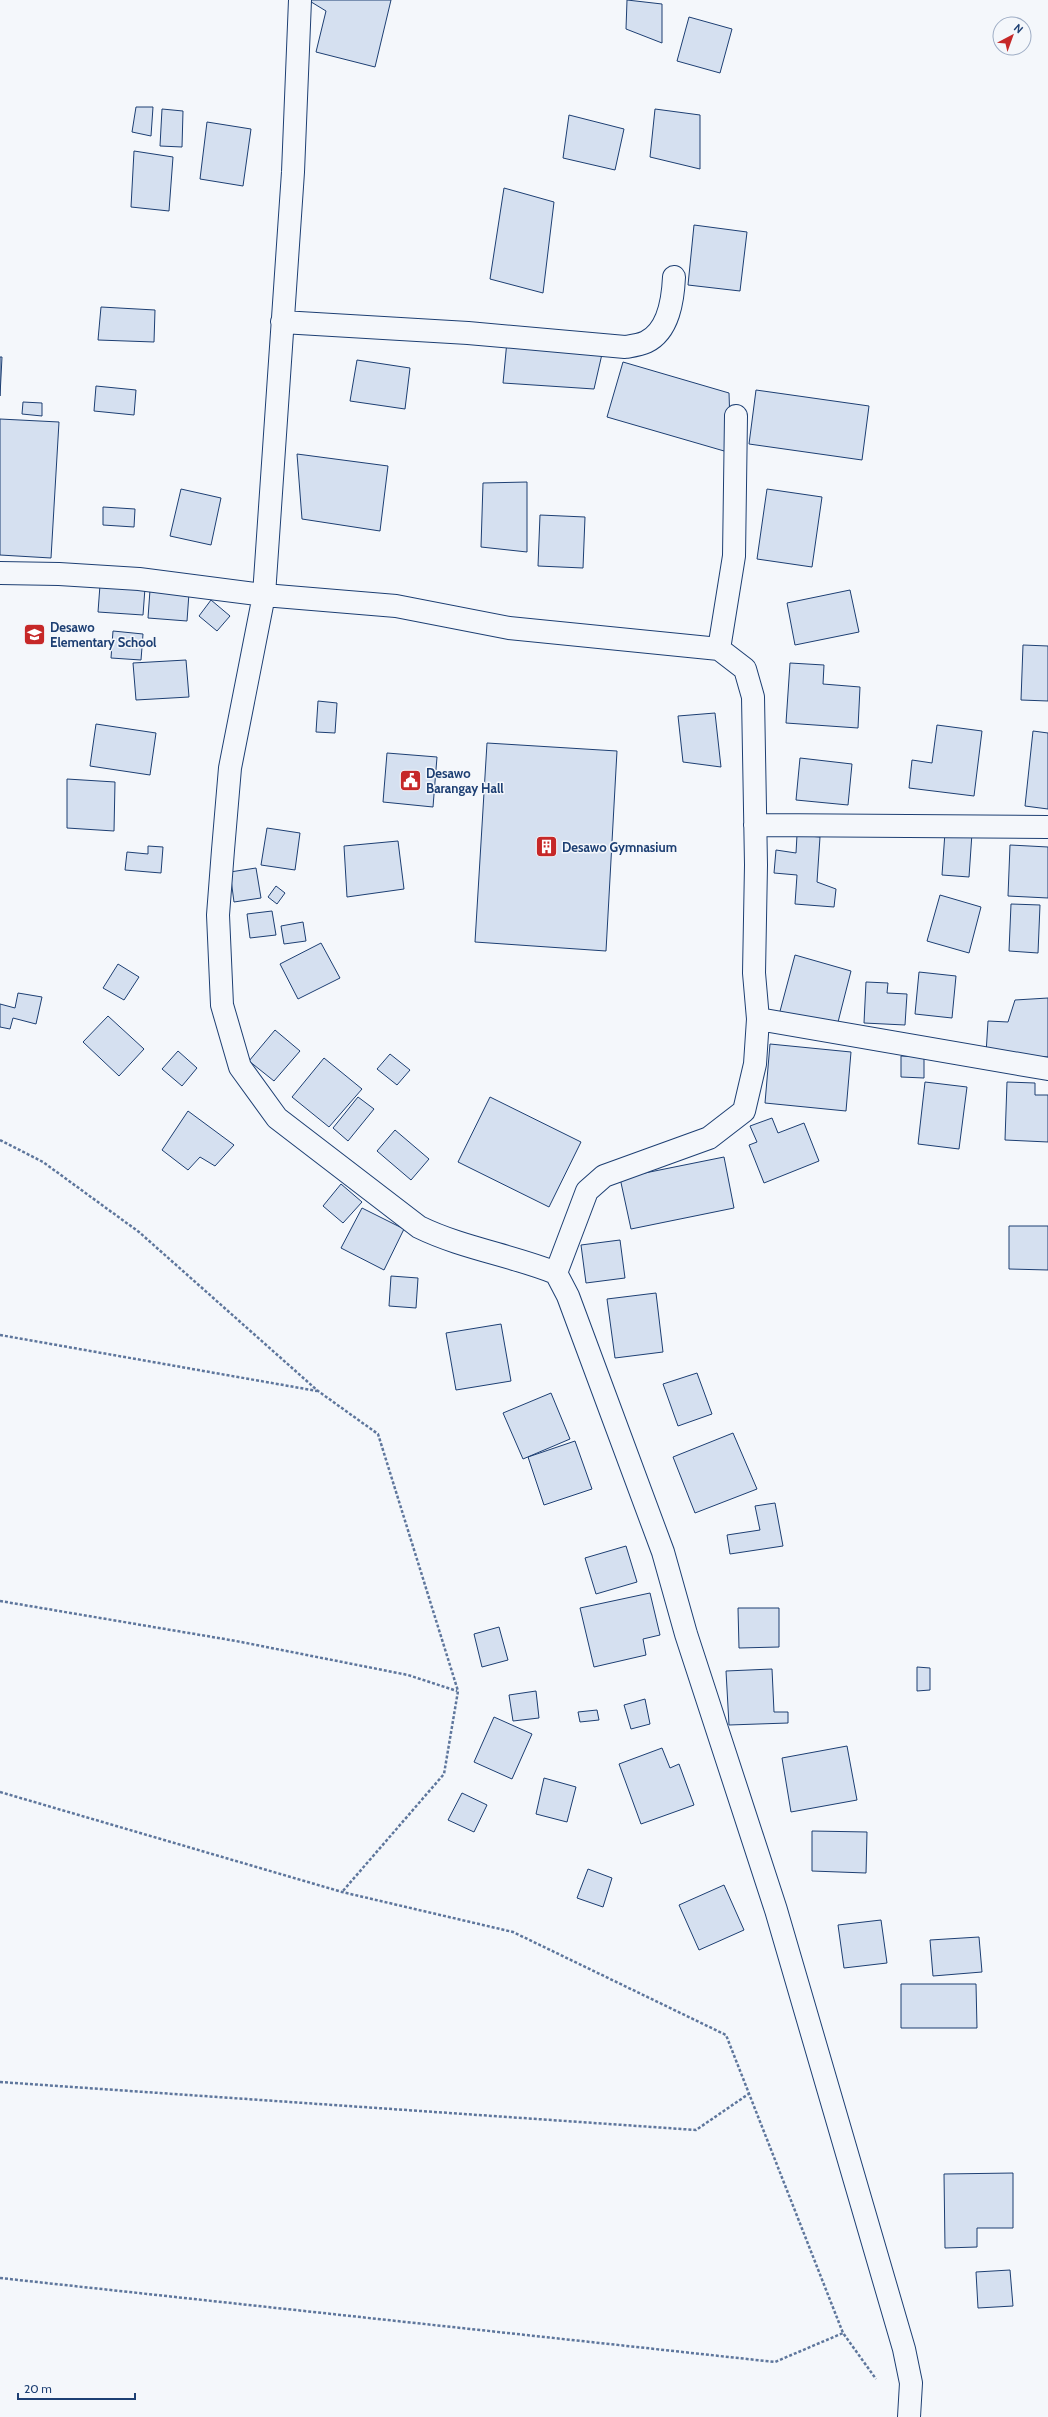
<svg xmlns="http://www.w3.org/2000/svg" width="1048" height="2417" font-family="Cabin,sans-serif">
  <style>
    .building { fill: #d5e0f0; stroke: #1d3f73 }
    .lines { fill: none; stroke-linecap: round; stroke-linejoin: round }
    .minor-casing { stroke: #1d3f73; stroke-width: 24 }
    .path { stroke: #5e769c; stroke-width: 2.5; stroke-dasharray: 3 2; stroke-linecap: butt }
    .minor { stroke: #f4f7fb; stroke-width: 22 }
    .labels { text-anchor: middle; stroke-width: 3; stroke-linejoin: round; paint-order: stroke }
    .poi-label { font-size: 13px; font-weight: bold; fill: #1d3f73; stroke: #f4f7fb; text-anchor: start }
  </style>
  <rect width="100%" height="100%" fill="#f4f7fb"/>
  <path class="building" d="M308,0H391L375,67L316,52L326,11Z
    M627,0L662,4V43L626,29Z
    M689,17L732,29L720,73L677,61Z
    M136,107H153L151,136L132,132Z
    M162,109L183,111L182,147L160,146Z
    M655,109L700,115V169L650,157Z
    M569,115L624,129L615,170L563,158Z
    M207,122L251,129L243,186L200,179Z
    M134,151L173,157L169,211L131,207Z
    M504,188L554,202L543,293L490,279Z
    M694,225L747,232L740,291L688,285Z
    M101,307L155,310L154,342L98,340Z
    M507,341L602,354L594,389L503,383Z
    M0,357H2L0,396Z
    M357,360L410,368L405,409L350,401Z
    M623,362L729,393L731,453L607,417Z
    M96,386L136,390L134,415L94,411Z
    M756,390L869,406L862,460L749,444Z
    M23,402L42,403V416L22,414Z
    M0,419L59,422L51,558L0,555Z
    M297,454L388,466L380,531L302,519Z
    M527,482V552L481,547L483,483Z
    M181,489L221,498L211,545L170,536Z
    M767,489L822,497L812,567L757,559Z
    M103,507L135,509L134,527L103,525Z
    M540,515L585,517L583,568L538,566Z
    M100,585L145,588L143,615L98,612Z
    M150,590L189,593L187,621L148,618Z
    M850,590L859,632L795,645L787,603Z
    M211,600L230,616L217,631L199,616Z
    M113,631L143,634L141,660L111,658Z
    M1023,645L1048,646V701L1021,700Z
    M186,660L189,697L136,700L133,663Z
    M790,663L824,665L823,684L860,687L858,728L786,723Z
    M318,701L337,703L335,733L316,732Z
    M715,713L721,767L683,762L678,716Z
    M96,724L156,733L150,775L90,766Z
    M937,725L982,731L974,796L909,788L912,760L932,763Z
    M1033,731L1048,733V809L1025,806Z
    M487,743L617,751L606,951L475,942Z
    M387,753L437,757L433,807L383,802Z
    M800,758L852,764L848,805L796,800Z
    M67,779L115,782L114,831L67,828Z
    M267,828L300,833L295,870L261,865Z
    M945,832L972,833L969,877L942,875Z
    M797,835L820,837L817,882L836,889L834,907L795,904L797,875L774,873L776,850L796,853Z
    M398,841L404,889L347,897L344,846Z
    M1010,845L1048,847V898L1008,896Z
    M148,846L163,847L161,873L125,870L127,852L148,854Z
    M256,868L261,898L234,902L230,872Z
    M276,886L285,893L277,904L268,897Z
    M940,895L981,907L969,953L927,941Z
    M1011,904L1040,905L1038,953L1009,951Z
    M272,911L276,935L250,938L247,914Z
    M303,922L306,941L284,944L281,926Z
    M321,943L340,978L298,999L280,964Z
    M795,955L851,971L836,1030L779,1015Z
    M118,964L139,977L124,1000L103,988Z
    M919,972L956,976L952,1018L915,1014Z
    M866,982L888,983L887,993L907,994L905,1025L864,1023Z
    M18,993L42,997L36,1024L13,1018L10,1029L0,1027V1004L15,1008Z
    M1048,998V1057L986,1054L988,1021L1008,1022L1015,1000Z
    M108,1016L144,1049L119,1076L83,1042Z
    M275,1030L300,1051L274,1081L249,1061Z
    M770,1044L851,1052L846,1111L765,1103Z
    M178,1051L197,1068L182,1086L162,1069Z
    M390,1054L410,1070L397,1085L377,1069Z
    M901,1056L924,1057V1078L901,1077Z
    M324,1058L362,1089L329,1127L292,1097Z
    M925,1082L967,1087L959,1149L918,1144Z
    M1007,1082L1035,1083V1095H1048V1142L1005,1140Z
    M358,1097L374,1109L348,1141L333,1128Z
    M490,1097L581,1142L549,1207L458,1162Z
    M188,1111L234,1145L215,1166L200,1157L188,1170L162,1150Z
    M772,1118L778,1133L804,1123L819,1161L764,1183L749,1145L757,1142L750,1126Z
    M395,1130L429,1159L411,1180L377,1151Z
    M724,1157L734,1208L631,1229L620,1178Z
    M341,1184L362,1202L343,1223L323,1206Z
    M362,1208L404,1229L384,1270L341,1248Z
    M1009,1226H1048V1270L1009,1269Z
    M620,1240L625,1278L586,1283L581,1245Z
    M391,1276L418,1278L416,1308L389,1306Z
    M656,1293L663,1352L615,1358L607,1299Z
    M501,1324L511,1381L456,1390L446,1333Z
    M697,1373L712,1414L678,1426L663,1384Z
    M551,1393L570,1439L523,1459L503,1413Z
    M733,1433L757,1489L695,1513L673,1457Z
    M575,1441L592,1489L544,1505L528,1457Z
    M775,1503L783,1546L730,1554L727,1535L760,1530L755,1506Z
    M626,1546L637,1582L596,1594L585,1558Z
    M650,1593L660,1635L643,1639L646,1655L594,1667L580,1608Z
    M738,1608H779V1647L739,1648Z
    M499,1627L508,1660L482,1667L474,1634Z
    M917,1667L930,1668V1690L917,1691Z
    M772,1669L774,1712H788V1723L729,1725L726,1671Z
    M536,1691L539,1718L513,1721L509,1695Z
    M645,1699L650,1724L631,1729L624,1705Z
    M597,1710L599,1720L580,1722L578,1712Z
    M494,1717L532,1734L512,1779L474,1762Z
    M847,1746L857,1800L791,1812L782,1758Z
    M662,1748L670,1768L679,1764L694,1805L641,1824L619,1764Z
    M544,1778L576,1787L567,1822L536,1814Z
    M462,1793L487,1805L474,1832L448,1820Z
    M812,1831L867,1832L866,1873L812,1871Z
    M588,1869L612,1878L603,1907L577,1898Z
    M724,1885L744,1930L699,1950L679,1905Z
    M881,1920L887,1963L844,1968L838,1925Z
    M979,1937L982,1972L933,1976L930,1940Z
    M901,1984H976L977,2028H901Z
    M1013,2173V2228H977V2247L945,2248L944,2174Z
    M1010,2270L1013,2306L978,2308L976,2272Z"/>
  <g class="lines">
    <defs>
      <path id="minor" d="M300,0L293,172L264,595L230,768L223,850L218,915L222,1005L240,1067L277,1118L419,1227C462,1248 511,1255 556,1273L568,1296L663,1552L686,1634L776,1910L904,2349L911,2383L909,2417
        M282,322L468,333L625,347C631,346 640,345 646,342C669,331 673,299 674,277
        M0,573L59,574L139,579L264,595L396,606L509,628L719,649L745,669L753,697L756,865L754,973L758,1019L755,1064L744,1111L709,1138L604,1176L587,1191L556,1273
        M719,649L734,556L736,416
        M755,825L1048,827
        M758,1019L1048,1069"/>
    </defs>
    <use href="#minor" class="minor-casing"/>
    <path class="path" d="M0,1140L43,1162L139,1232L318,1391L378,1434L458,1691L444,1774L342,1892
      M0,1335L317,1391
      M0,1601L236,1641L408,1675L457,1691
      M0,1792L342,1892L513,1932L726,2035L843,2333L876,2379
      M0,2082L696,2130L750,2093
      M0,2278L775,2362L843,2333"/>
    <use href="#minor" class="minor"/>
  </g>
  <defs>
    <symbol id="school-square" viewBox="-11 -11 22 22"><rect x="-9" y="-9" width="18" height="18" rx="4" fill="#c62828" stroke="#f4f7fb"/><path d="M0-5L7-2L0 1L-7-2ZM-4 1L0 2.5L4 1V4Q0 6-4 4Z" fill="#fff"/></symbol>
    <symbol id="civic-square" viewBox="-11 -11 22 22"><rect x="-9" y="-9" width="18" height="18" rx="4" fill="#c62828" stroke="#f4f7fb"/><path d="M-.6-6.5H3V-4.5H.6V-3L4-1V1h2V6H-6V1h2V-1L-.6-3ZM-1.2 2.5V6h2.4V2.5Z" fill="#fff"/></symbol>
    <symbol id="building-square" viewBox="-11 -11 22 22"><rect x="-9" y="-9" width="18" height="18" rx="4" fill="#c62828" stroke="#f4f7fb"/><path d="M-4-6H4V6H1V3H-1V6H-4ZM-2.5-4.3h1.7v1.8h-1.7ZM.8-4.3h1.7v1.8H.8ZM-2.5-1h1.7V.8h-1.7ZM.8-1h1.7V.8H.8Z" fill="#fff"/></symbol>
  </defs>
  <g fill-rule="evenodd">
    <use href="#school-square" x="22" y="622" width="25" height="25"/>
    <use href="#civic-square" x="398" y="768" width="25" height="25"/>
    <use href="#building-square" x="534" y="834" width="25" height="25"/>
  </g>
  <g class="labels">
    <g class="poi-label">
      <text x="50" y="632">Desawo<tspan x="50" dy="15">Elementary School</tspan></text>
      <text x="426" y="778">Desawo<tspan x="426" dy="15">Barangay Hall</tspan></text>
      <text x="562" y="852">Desawo Gymnasium</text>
    </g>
  </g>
  <g transform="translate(1012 36) rotate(41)"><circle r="19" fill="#f4f7fb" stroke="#9eadc5"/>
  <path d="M0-3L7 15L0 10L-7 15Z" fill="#c62828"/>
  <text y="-6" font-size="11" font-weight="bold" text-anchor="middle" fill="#1d3f73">N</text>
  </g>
  <path d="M18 2393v6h117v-6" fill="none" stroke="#1d3f73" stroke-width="2"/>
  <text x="24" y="2393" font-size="12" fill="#1d3f73" stroke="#f4f7fb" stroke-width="3" paint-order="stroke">20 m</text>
</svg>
